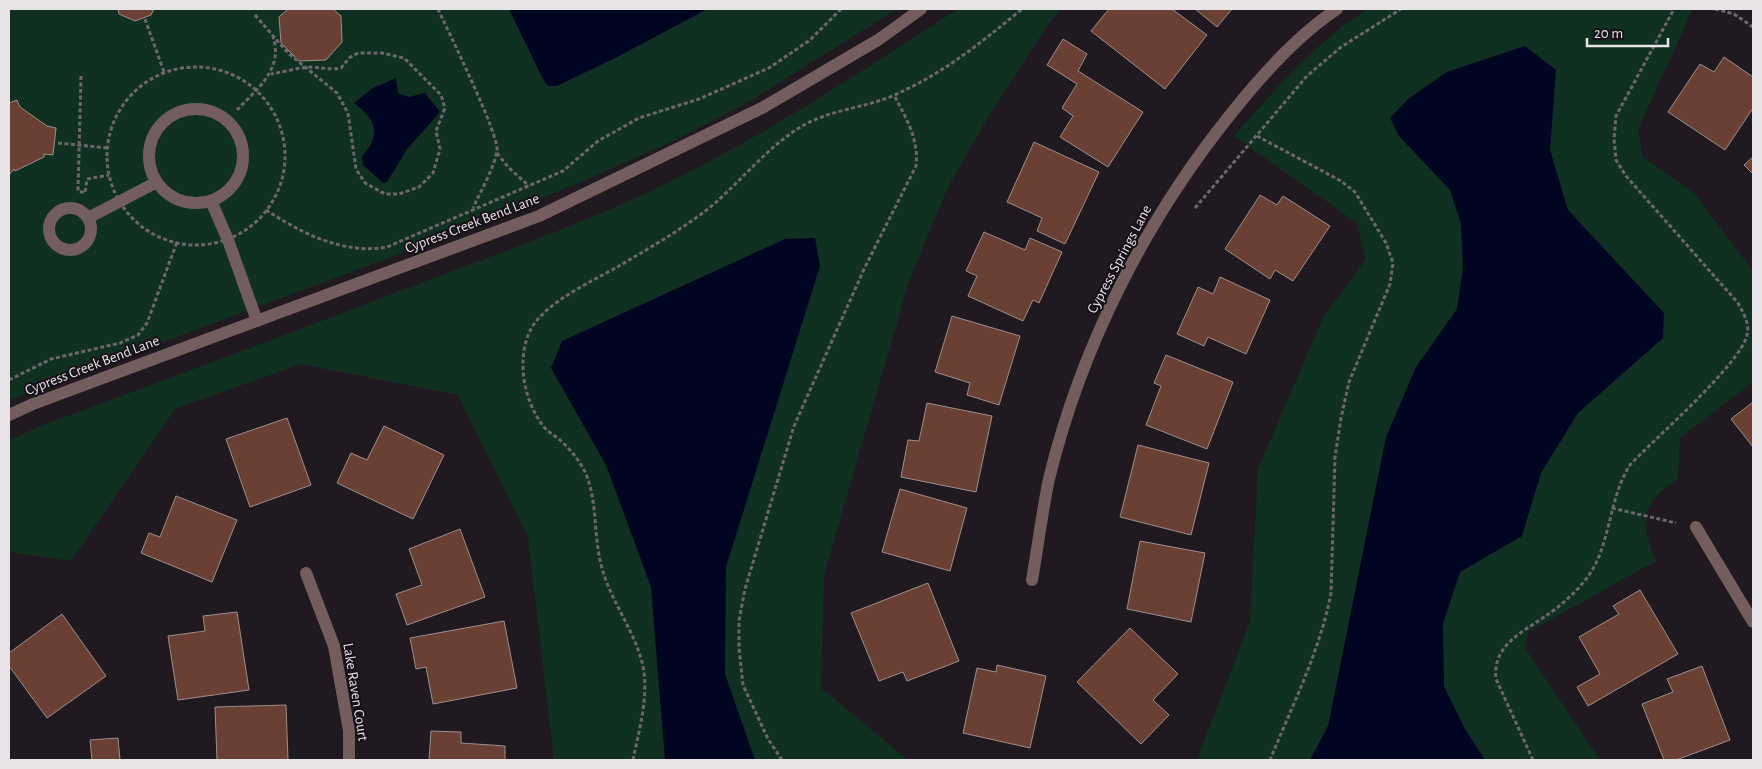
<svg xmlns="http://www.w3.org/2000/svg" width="1762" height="769" font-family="'Alegreya Sans',sans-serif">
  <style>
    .green { fill: #103021 }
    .water { fill: #000522 }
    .building { fill: #6b4034; stroke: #9c8f8b }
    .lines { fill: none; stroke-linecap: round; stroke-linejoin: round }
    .path { stroke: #6c676c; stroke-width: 3; stroke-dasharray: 4 2.5; stroke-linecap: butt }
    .service { stroke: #735d5e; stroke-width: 12 }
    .minor { stroke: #735d5e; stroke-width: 12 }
    .tertiary { stroke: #735d5e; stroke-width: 12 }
    .labels { text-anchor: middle; stroke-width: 4; stroke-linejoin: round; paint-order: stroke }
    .street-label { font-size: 15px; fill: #e7e3e7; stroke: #171117 }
  </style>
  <rect width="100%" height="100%" fill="#201a20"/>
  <path class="green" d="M9,9H509L543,79L556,86L617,57L707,9H897L745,104L671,142L581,182L426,244L9,400Z
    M958,9H1061L1049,23L987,119L947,189L908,284L824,575L821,688L908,760H554L528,537L458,395L301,364L175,409L71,561L9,552V440L38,427C170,378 302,329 434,278C511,249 590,221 665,184C768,134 862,71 958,9Z
    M1368,9H1693L1638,129L1643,157L1694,193L1753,271V382L1680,438L1678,479C1640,505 1639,519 1656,561L1528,632L1525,648L1600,760H1197L1250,622L1258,469L1323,318L1366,259L1357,223L1234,136C1275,90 1315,42 1368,9Z"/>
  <path class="water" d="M509,9H707L617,57L557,86H548L543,79Z
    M1525,46L1556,70L1550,150L1568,210L1664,313L1663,338L1578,413L1541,473L1522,536L1460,572L1443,624L1444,686L1465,729L1485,760H1310L1328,726L1386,437L1416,367L1457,309L1463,268L1461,224L1450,190L1399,136L1390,118L1408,99L1447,72Z
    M396,78L398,93L409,97L425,93L440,112L408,148L387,182L383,183L363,165L362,157C364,152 369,149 371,144C380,125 368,114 354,103L373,88Z
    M815,238L820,266L726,567L725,674L755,760H665L651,587L606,465L551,368L562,341L785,239Z"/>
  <path class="building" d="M118,9H154L151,15L135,21L119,14Z
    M288,9H333L341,16L342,42L326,60L299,61L281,43L279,17Z
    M1109,9H1172L1207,35L1165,89L1091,31Z
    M1195,9H1232L1217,27Z
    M1063,39L1087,54L1078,71L1143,112L1108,167L1060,137L1073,116L1062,108L1077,84L1047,65Z
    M1724,57L1753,77V108L1725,150L1668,112L1700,64L1714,72Z
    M17,100L20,107L47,126L56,128L53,155L44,154V157L15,171L14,169L9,175V103Z
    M1034,142L1099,172L1065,244L1037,231L1042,218L1007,202Z
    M1753,157V174L1744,165Z
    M1260,195L1277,205L1283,196L1330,226L1293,281L1275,270L1270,279L1225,249Z
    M984,232L1025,250L1030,238L1062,252L1039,303L1033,300L1023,321L968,296L977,276L966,271Z
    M1220,277L1270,300L1246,354L1208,337L1204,346L1177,334L1198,287L1213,294Z
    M952,316L1020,336L999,405L967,395L970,383L935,372Z
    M1166,355L1233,382L1207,449L1146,425L1161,386L1154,383Z
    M1753,402V447L1731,419Z
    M927,403L992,416L976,492L901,477L908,440L919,441Z
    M287,418L311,485L250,507L226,439Z
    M384,426L444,455L413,519L337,483L351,453L367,460Z
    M1138,445L1209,463L1191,535L1120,517Z
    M900,489L967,508L950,571L882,552Z
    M176,496L237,520L212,582L141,553L149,533L160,537Z
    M460,529L485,597L407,625L396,594L422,585L409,549Z
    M1140,541L1205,553L1191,622L1127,609Z
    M928,583L959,661L907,681L903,672L879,681L851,613Z
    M1640,590L1678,654L1588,706L1577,687L1600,674L1579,637L1619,614L1613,606Z
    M237,612L249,690L178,700L168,636L205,631L203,616Z
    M62,614L106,676L47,718L9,666V653Z
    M504,621L517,688L433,704L426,667L416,669L410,638Z
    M1130,628L1178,674L1153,700L1169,715L1141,744L1077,682Z
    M997,665L1046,676L1030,748L963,733L977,668L996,672Z
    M1702,666L1730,740L1676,760H1664L1642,704L1673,692L1667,679Z
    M286,705L288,760H217L215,707Z
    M431,731L461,732V743L505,746V760H429Z
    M118,738L120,760H92L90,740Z"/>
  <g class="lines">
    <path class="path" d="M438,9C447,29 500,136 497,151C493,171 481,190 473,208
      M1715,9L1734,14L1753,27
      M255,15L288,53L337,93L348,113L356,169L365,183L385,194H399L419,187L433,173L440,149L436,131L445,108L441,95L404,58L382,53H358L349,58L341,68C328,70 325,68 313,67C300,67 284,72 271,74
      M145,19L164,72
      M107 156a89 89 0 1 1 178 0a89 89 0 1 1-178 0Z
      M81,76L78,191L85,193L87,179L109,175
      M237,110C256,90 284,69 273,37
      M1257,136L1341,181L1355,192L1386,243L1393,263L1390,284L1349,382L1341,418L1335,457L1331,593C1320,651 1292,706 1270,760
      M58,143L108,148
      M497,153L508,167L529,186
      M1195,208L1307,76L1341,47L1401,9
      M266,210C301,233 344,255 387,247L563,171L598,141L639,118L699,99L769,68L810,40L841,9
      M9,380L51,359L120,343L138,335L147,323L177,242
      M1612,508L1676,523
      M633,760C639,730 649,697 643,666C635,631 611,602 602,568C593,536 598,504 586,474C580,461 570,449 560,440C555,436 548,432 544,427C524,402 516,360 530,331C543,303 593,281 619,266C646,250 674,234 700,215C737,188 764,148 804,125C831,110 862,108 890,97C943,74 978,45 1022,9
      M782,760L768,739L743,685L739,648V621L745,589L794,426L865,267L916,166C919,139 906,118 894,95
      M1533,760L1496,679C1492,645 1523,632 1547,615C1563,604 1580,589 1591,572C1611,540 1609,498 1630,465C1654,439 1741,364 1747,335C1750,323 1743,313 1738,303L1626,176L1616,160L1614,139L1616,116L1674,9"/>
    <path class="service" d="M149 156a47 47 0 1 1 94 0a47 47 0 1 1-94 0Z
      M211,201L228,240L257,321
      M49 229a21 21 0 1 1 42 0a21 21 0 1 1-42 0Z
      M88,218L157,182"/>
    <path class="minor" d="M1696,527L1753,622
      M306,573L334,646L349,731V760
      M1032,580C1038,546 1042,512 1049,479C1081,347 1145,221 1230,115C1260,77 1296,36 1337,9"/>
    <path class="tertiary" d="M9,415L33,404L539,216L762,108L878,40L921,9"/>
  </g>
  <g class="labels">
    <g class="street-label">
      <text transform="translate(472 223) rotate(-21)" y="5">Cypress Creek Bend Lane</text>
      <text transform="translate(1119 259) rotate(-62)" y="5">Cypress Springs Lane</text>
      <text transform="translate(92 365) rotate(-21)" y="5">Cypress Creek Bend Lane</text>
      <text transform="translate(356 692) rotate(81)" y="5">Lake Raven Court</text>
    </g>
  </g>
  <rect width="1762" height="769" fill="none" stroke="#e7e3e7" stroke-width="20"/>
  <path d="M1587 38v8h81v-8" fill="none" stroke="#e7e3e7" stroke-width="2.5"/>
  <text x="1594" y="38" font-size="15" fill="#e7e3e7" stroke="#171117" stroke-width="4" paint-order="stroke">20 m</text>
</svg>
